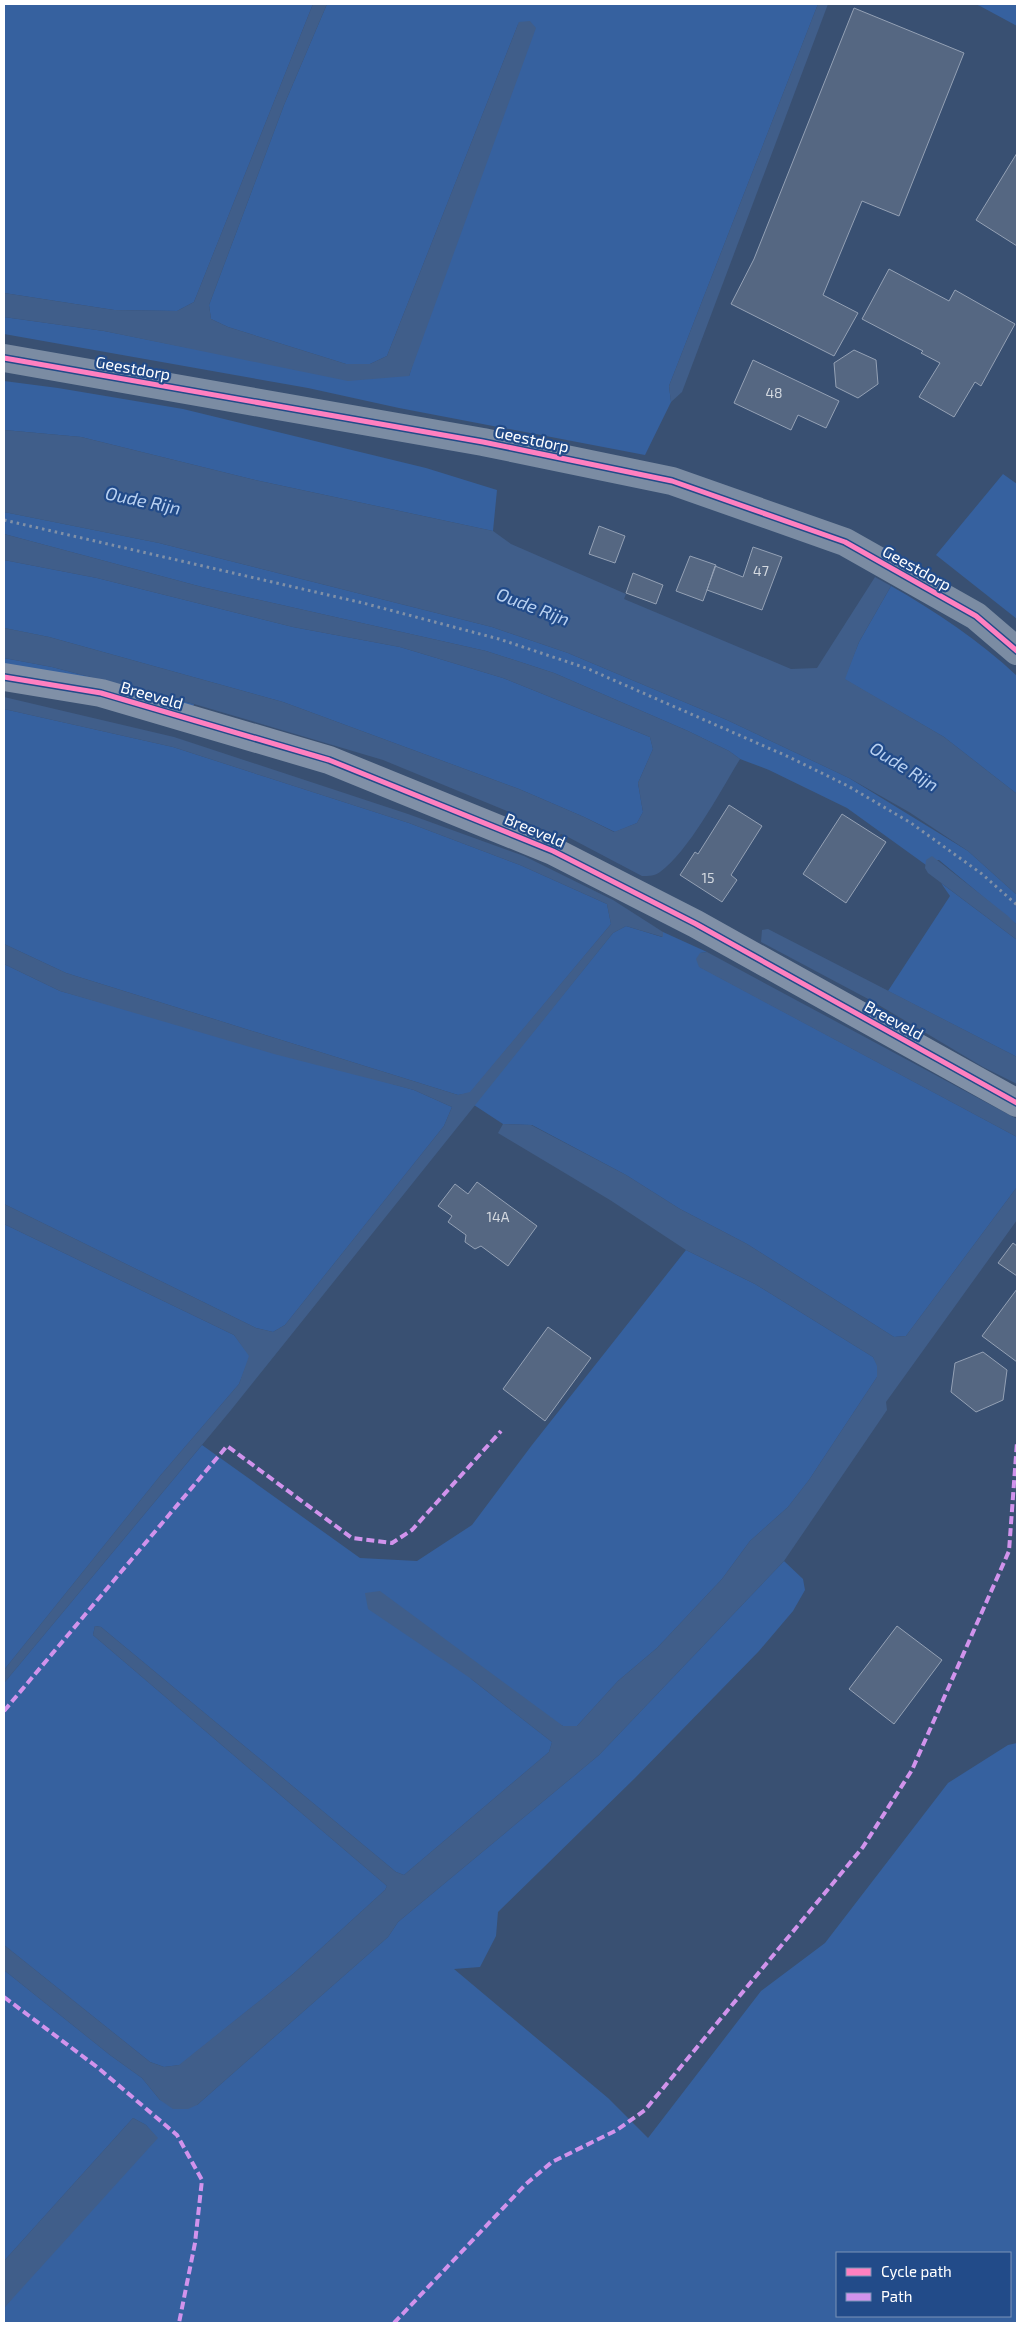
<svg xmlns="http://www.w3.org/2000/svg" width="1021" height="2327" font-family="'Exo 2',sans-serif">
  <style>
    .green { fill: #36619f; fill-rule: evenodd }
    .water { fill: #405e8a }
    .building { fill: #556782; stroke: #94a1b5 }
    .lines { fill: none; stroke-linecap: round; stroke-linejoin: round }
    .path { stroke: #8090a7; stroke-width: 3; stroke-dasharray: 2.5 4; stroke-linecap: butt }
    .minor { stroke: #8090a7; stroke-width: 28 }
    .secondary { stroke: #7b8ca3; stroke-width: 28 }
    .quiet { stroke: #d193ec; stroke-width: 4; stroke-dasharray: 8 4; stroke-linecap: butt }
    .cycleway-casing { stroke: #224b89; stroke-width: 8 }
    .cycleway { stroke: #ff80c0; stroke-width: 5 }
    .labels { text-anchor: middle; stroke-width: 4.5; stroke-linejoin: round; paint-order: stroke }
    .number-label { font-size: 14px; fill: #d4d9e0 }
    .street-label { font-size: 16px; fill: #fff; stroke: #224b89 }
    .water-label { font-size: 18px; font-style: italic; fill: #b9d1f1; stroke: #224b89 }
  </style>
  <rect width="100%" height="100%" fill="#395072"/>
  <path class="green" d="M4,4H313L194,302L177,311L114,310L4,293Z
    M327,4H818L669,386L671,402L645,455L399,408L308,388L4,334V317L104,331L184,347L409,376L519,22L387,356L370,364H346L228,327L211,319L209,305L284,105Z
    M975,4H1017V26L980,6Z
    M4,381L58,388L183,409L426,468L497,490L493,531L255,480L81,437L4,430Z
    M1003,474L1017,484V619L936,555Z
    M4,512L159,543L492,627L568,653L727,720L849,778L968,851L1017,895V925L939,860H926V865L847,808L769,770L740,759L729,751L688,731L554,673L486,651L202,587L4,534Z
    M4,560L97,578L293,627L400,647L503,678L650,737L653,749L638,783L643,812L637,823L615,832L584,817L519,789L283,702L49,637L4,628Z
    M891,586C935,611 980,641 1017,676V794L944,737L844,679L859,642Z
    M4,658L52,667L194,704L191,712L4,669Z
    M4,709L173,747L266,777L409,823L520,865L607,904L611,924L470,1093L458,1095L66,973L4,944Z
    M941,883L1017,940V1057L888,991L950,896Z
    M626,926L662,937L663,932L707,952L700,953V967L1017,1137V1187L906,1336L894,1337L747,1244L680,1209L626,1175L532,1125L503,1124L474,1105L613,933Z
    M4,964L60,991L414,1090L452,1107L444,1126L285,1325L273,1332L256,1328L4,1204Z
    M4,1224L234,1335L250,1356L239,1384L160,1476L4,1670Z
    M686,1250L755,1284L873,1357L878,1366L877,1377L809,1480L788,1507L750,1541L722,1579L657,1648L618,1681L577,1726H563L470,1678L552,1742L549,1752L404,1875L396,1872L101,1627L95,1626L93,1635L387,1886L385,1890L293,1974L180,2065L164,2067L150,2062L4,1945V1683L202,1445L360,1558L417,1561L472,1525L532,1445Z
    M784,1561L803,1579L805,1590L793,1611L759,1651L635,1778L498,1912L496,1936L480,1967L454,1969L608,2098L648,2138L761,1991L825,1943L948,1783L1008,1745L1017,1743V2323H4V2308L19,2289L157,2138L146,2125L133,2118L4,2261V1970L110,2055L142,2078L160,2100L197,2105L388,1937L398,1922L599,1755ZM837,2253H1010V2316H837Z"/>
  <path class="water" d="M313,4H327L284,105L209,305L211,319L228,327L346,364H370L387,356L519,22L530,21L536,28L409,376L348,381L104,331L4,317V293L114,310L177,311L194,302Z
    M818,4H828L682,392L671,402L669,386Z
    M4,430L81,437L255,480L493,531L511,544L626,594L624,599L791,669L817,668L875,577L891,586L859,642L845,679L944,737L1017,794V895L968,851L909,812L849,778L727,720L568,653L492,627L159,543L4,512Z
    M4,534L202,587L486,651L554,673L688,731L729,751L740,759C721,790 689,851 660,872C655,876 649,876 642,876L568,837L561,834L559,836L513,817L514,814L383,760L194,704L52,667L4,658V628L49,637L283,702L519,789L584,817L614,832L637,823L643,812L638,783L653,749L650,737L503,678L400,647L293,627L97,578L4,560Z
    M4,697L174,737L408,814L524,856L613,900L663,932V937L626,926L613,933L231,1410L4,1683V1670L160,1476L239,1384L249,1356L234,1335L4,1224V1204L256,1328L273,1332L285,1325L444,1126L452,1107L414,1090L274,1054L60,991L4,964V944L66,973L458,1095L470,1092L611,924L607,904L520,865L409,823L266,777L173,747L4,709Z
    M932,856L1008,916L1017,925V940L928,873L925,868L926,860Z
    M768,929L1017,1057V1084L983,1067L872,1001L761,942L762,930Z
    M707,952L1017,1119V1137L699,967L696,959L700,953Z
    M503,1124L531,1125L626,1175L680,1209L747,1244L894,1337L906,1336L1017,1187V1220L886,1402L887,1410L784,1561L599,1755L398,1922L388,1937L197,2105L188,2109H173L160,2100L142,2078L110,2055L4,1970V1945L150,2062L164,2067L179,2065L293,1974L385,1890L387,1886L93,1635L95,1626L101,1627L396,1872L404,1875L549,1752L552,1742L470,1678L368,1609L365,1593L380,1591L563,1726H577L618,1681L657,1648L722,1579L750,1541L788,1507L809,1480L877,1377V1366L873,1357L755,1284L686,1250L610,1200L498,1133Z
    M133,2118L146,2125L158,2138L4,2308V2261Z"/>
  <path class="building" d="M854,8L964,53L899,216L862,201L823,295L858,313L834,356L731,304L754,259Z
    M1017,153V246L976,220Z
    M889,269L949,301L955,290L1015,324L981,386L975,382L954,417L919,397L940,363L921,353L923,351L862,319Z
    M854,350L876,360L878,384L858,398L836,387L834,363Z
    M753,360L839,401L826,428L798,415L791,430L734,403Z
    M599,526L625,536L615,563L589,554Z
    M753,547L782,557L762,610L707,590L715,566L743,577Z
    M690,556L716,565L703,601L676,591Z
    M633,573L663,585L656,604L626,593Z
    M729,805L762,826L731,875L737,880L722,902L680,875L695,852L698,854Z
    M842,814L886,842L846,903L803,874Z
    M477,1182L537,1226L508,1266L481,1246L475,1249L465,1242L466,1235L448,1222L452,1216L438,1206L455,1184L468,1194Z
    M1013,1243L1017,1246V1276L998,1263Z
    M1017,1289V1362L982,1336Z
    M548,1327L591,1358L545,1421L503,1389Z
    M983,1352L1007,1370L1003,1400L976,1412L951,1392L955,1363Z
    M897,1626L942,1660L894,1724L849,1689Z"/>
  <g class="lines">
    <path class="path" d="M4,520L363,603L499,639L586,668L789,757L848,786L911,823L982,874L1017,905"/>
    <path class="minor" d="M4,677L101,693L329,760L553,851L696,924L1017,1103"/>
    <path class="secondary" d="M4,358L483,442L672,481L845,542L976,616L1017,651"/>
    <path class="quiet" d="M4,1711L227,1446L352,1538L392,1543L412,1530L501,1431
      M4,1997L97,2067L177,2135L202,2180L195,2243L179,2323
      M394,2323L526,2184L552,2162L617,2130L645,2110L863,1847L912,1770L1009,1551L1017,1442"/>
    <defs>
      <path id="cycleway" d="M4,358L483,442L672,481L845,542L976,616L1017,651
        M4,677L101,693L329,760L553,851L696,924L1017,1103"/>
    </defs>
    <use href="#cycleway" class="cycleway-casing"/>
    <use href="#cycleway" class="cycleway"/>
  </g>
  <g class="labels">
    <g class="number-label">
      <text x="774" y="398">48</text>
      <text x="761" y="576">47</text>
      <text x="708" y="883">15</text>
      <text x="498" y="1222">14A</text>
    </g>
    <g class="street-label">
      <text transform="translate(133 368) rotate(10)" y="6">Geestdorp</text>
      <text transform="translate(532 439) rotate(12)" y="6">Geestdorp</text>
      <text transform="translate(917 568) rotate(29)" y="6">Geestdorp</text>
      <text transform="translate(152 695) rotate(16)" y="6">Breeveld</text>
      <text transform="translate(535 830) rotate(23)" y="6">Breeveld</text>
      <text transform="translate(894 1020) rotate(29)" y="6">Breeveld</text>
    </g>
    <g class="water-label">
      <text transform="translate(143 501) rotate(12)" y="6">Oude Rijn</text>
      <text transform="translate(533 607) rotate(21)" y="6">Oude Rijn</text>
      <text transform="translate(904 767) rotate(32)" y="6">Oude Rijn</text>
    </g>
  </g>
  <rect width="1021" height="2327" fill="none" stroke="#ffffff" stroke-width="10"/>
  <rect x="836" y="2252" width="175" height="65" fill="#224b89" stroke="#7a93b8"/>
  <rect x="846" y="2268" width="25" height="8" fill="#ff80c0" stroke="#7a93b8"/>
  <text x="881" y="2277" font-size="15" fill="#ffffff">Cycle path</text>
  <rect x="846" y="2293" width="25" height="8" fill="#d193ec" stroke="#7a93b8"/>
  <text x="881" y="2302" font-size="15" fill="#ffffff">Path</text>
</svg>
